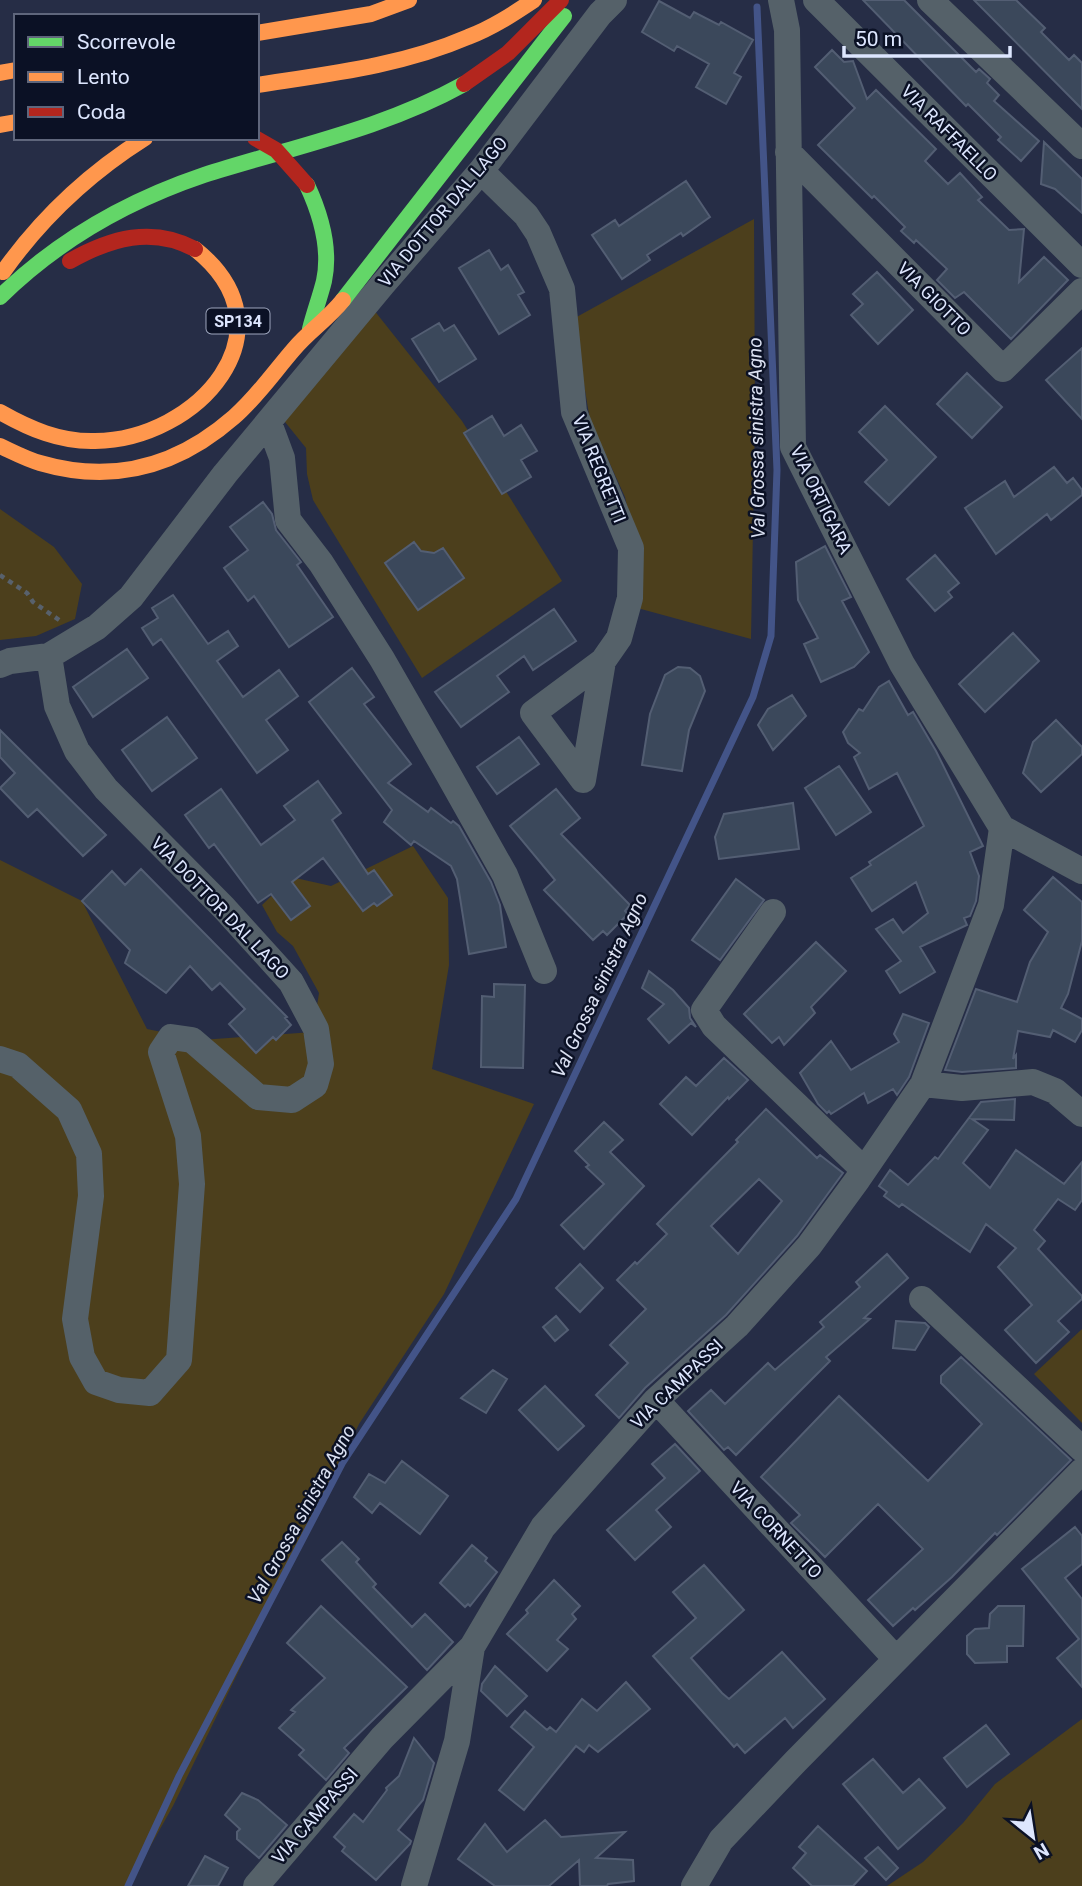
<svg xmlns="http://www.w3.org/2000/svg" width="1082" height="1886" font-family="Roboto,sans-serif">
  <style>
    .green { fill: #4c3f1c }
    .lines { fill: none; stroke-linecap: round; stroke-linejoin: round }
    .stream { stroke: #435488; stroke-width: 7 }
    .building { fill: #3b485b; stroke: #535e73; stroke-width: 2; fill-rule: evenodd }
    .path { stroke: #58616c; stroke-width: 4.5; stroke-dasharray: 5 5; stroke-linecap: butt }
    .street { stroke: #556169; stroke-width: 26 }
    .fast { stroke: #63d668; stroke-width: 16 }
    .slow { stroke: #ff974d; stroke-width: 16 }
    .jam { stroke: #b3261e; stroke-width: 16 }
    .jam-bridge { stroke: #b3261e; stroke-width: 16 }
    .labels { text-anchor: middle; stroke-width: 5; stroke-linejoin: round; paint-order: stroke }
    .shield { fill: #0b1125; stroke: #9ea6bd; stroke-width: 2 }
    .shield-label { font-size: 16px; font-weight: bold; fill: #dde6fe }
    .street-label { font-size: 18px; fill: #dde6fe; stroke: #0b1125 }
    .water-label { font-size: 19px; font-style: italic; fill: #dbe1f2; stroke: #0b1125 }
  </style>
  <rect width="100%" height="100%" fill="#262d46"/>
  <path class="green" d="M754,219L755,418L751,639L630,606L635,544L625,497L590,420L573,319Z
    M362,295L462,421L562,581L422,678L313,500L307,474L306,448L273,407Z
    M0,509L54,547L82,584L75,619L36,636L0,640Z
    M413,846L448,898L449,965L432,1069L534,1104L444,1294L359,1424L173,1806L128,1886H0V860L82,901L147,1029L201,1040L313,1032L319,993L293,946L277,932L262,905L291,877L331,886Z
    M1082,1329V1423L1034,1374Z
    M1082,1719V1886H887L923,1862L963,1823L995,1784Z"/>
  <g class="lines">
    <path class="stream" d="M128,1886L179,1776L343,1462L516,1199L753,697L771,636L777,470L757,7"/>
  </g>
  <path class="building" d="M863,0H904L976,72L979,69L990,79L987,83L999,95L994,101L1039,141L1021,161L998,140L1001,137L968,104L966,106Z
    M974,0H1016L1045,28L1041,32L1069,60L1074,55L1082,63V109Z
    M659,1L690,18L694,12L719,25L721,22L753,40L734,73L741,77L726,104L696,87L709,64L677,46L674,51L642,32Z
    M832,50L844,62L853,61L867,99L876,90L936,149L925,161L948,184L960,173L982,197L978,200L1009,230L1024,229L1019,282L1044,257L1068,280L1011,339L964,292L955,298L937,280L947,269L916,240L914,243L901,231L905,227L874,196L872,198L818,145L855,108L815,67Z
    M1044,142L1082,179V213L1055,189L1041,184Z
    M686,181L710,217L683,236L681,233L647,255L650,260L622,279L592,235L615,220L619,226Z
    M489,250L501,270L508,265L524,292L518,295L530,315L499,334L459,268Z
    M877,272L913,310L878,344L851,315L863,304L853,294Z
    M439,323L444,331L454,325L476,359L439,382L412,339Z
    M1082,348V419L1046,380Z
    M967,373L1002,407L972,438L937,404Z
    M885,406L936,457L889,505L865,482L887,460L859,432Z
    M492,416L504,436L521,425L537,451L521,460L531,477L502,494L464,433Z
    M1054,467L1067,483L1073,478L1082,490V495L1051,520L1047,514L996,554L965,508L1005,481L1014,497Z
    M263,502L272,514L276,530L301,562L297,565L333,617L289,647L254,596L248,601L224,568L248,550L230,527Z
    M414,542L421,551L434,553L443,548L464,578L418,610L385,563Z
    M825,546L851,597L842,601L869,652L854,667L821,682L804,644L818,638L798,600L796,562Z
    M935,555L959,583L948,592L952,597L935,611L907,579Z
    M173,595L208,644L228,631L238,646L217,661L243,697L279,670L298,696L266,720L288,750L257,773L161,639L153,645L142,628L158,618L152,608Z
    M554,609L576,641L533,670L524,656L497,676L509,692L461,727L435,692Z
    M1013,633L1039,661L985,712L959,684Z
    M127,649L148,678L93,717L73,687Z
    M678,667L690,668L700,676L705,691L689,730L682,771L642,765L650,714L665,675Z
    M352,668L374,697L364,704L411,764L388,783L428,812L431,808L451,823L453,821L459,826L491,882L500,905L506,947L469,954L457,879L451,866L414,841L411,845L384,822L392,810L309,702Z
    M889,681L908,715L913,712L936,751L983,846L970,852L979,876L976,901L970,916L964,918L967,925L920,947L935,972L900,993L886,971L901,961L876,929L893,919L903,933L928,913L916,882L872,911L851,878L871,865L869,862L924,826L897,773L869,789L854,757L860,753L848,743L843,732L859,709L863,711L879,687Z
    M792,695L806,716L773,750L758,725L768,709Z
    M167,717L197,758L152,791L122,750Z
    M1056,720L1082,747V754L1041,792L1023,773L1033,742Z
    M0,730L106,835L83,856L37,809L28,817L0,788L15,773L0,757Z
    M519,737L539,764L497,794L477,767Z
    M839,766L871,812L836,835L805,788Z
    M318,781L341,813L332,820L368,874L374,870L392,895L377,906L374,903L363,911L323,858L292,882L310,906L291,920L271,894L258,903L214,844L209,848L185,815L221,789L261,845L295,820L284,806Z
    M556,789L580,818L561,834L630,905L625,911L628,914L607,935L603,931L593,940L544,890L555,880L510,826Z
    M793,803L799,849L719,859L715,837L724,814Z
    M141,869L287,1017L285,1018L291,1025L276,1040L273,1037L256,1053L229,1024L245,1009L220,983L212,990L190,966L166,993L125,963L130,950L82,901L112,871L125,885Z
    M1053,877L1082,902V941L1068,994L1061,1008L1082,1019V1030L1075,1042L1053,1030L1050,1037L1018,1031L1013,1059L1016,1055V1068L962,1072L945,1070L976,989L1017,1002L1030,962L1048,932L1024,910Z
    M736,879L764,900L720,960L692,940Z
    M816,942L846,971L811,1007L815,1013L784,1045L779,1037L772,1043L744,1014Z
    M649,971L673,990L689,1008L690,1018L696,1027L691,1023L669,1043L648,1019L664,1004L642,988Z
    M494,984L525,985L523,1068L481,1067L482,996L494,997Z
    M903,1014L929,1023L909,1077L897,1095L893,1089L868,1103L864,1093L831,1114L829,1111L827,1113L818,1104L800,1073L831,1041L851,1070L873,1057L899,1042L894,1034Z
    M724,1058L748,1080L729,1099L728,1097L692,1135L660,1104L686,1077L696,1086Z
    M1015,1099L1014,1120L972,1119L988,1130L963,1163L990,1188L1016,1150L1064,1184L1082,1162V1200L1075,1210L1058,1199L1034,1230L1045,1241L1038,1249L1082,1296V1299L1058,1321L1069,1332L1036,1363L1005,1330L1032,1305L998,1267L1016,1248L986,1224L970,1252L902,1204L899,1207L884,1196L887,1192L879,1186L890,1170L908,1185L935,1157L938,1159L981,1102Z
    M766,1109L817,1158L820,1155L843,1173L797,1236L726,1315L645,1388L619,1418L596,1395L628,1363L610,1345L646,1309L617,1280L635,1262L637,1264L667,1234L657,1224L738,1142L736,1140ZM759,1179L782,1201L738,1254L711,1226Z
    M604,1122L623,1140L610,1152L644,1186L584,1249L561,1225L604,1184L586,1167L589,1165L575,1151Z
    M887,1254L908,1278L864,1318L870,1319L826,1357L830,1361L736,1455L728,1447L724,1450L688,1411L711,1390L725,1404L768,1363L775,1370L824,1327L820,1322L860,1287L856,1282Z
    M580,1264L603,1288L580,1312L556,1288Z
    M556,1316L568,1330L555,1341L543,1327Z
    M896,1321L925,1323L929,1327L915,1350L893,1348Z
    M961,1357L1071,1460L997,1535L995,1533L952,1577L915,1610L913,1608L893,1626L868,1600L923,1549L878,1504L825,1557L791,1523L800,1515L761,1477L839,1396L928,1481L982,1424L941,1383V1376Z
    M493,1370L507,1379L486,1413L461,1398Z
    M545,1386L584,1426L558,1450L519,1410Z
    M675,1444L700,1471L656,1510L671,1527L635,1560L607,1530L665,1478L652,1464Z
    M402,1461L448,1496L420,1534L380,1503L372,1513L354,1497L369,1474L385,1483Z
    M1075,1527L1082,1536V1564L1065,1578L1082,1599V1687L1057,1658L1079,1639L1022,1569Z
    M342,1542L359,1559L356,1562L376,1584L373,1587L412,1627L425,1614L453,1642L427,1670L322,1560Z
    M472,1545L487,1558L485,1561L497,1572L470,1606L468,1604L465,1607L440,1583Z
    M704,1565L744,1610L691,1658L722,1693L729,1699L782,1652L825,1699L793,1728L785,1718L745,1753L737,1744L734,1747L653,1656L696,1618L673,1592Z
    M554,1580L580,1606L572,1614L576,1619L557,1640L568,1649L547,1671L507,1634L528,1613L526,1610Z
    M321,1606L407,1687L344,1748L349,1753L326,1780L299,1755L304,1750L279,1728L295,1712L291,1710L325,1678L287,1643Z
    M998,1606H1024L1023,1646H1007V1662L975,1663L967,1654V1636L975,1629L989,1628L990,1614Z
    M495,1666L527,1696L507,1716L481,1691L482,1684Z
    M626,1682L650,1709L598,1752L589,1745L584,1752L576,1746L524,1810L499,1790L534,1747L511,1727L525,1711L547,1730L550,1727L556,1732L582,1699L597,1711Z
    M986,1725L1009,1754L967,1787L944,1758Z
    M414,1738L434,1763L423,1800L398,1830L411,1841L410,1844L376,1880L342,1851L345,1847L334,1837L354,1814L363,1822L387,1790L386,1788L399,1776Z
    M873,1759L903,1793L919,1779L945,1808L898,1849L843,1784Z
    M242,1793L258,1800L287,1825L259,1858L237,1839V1832L240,1829L225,1815Z
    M545,1820L561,1837L625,1832L596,1858L633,1860L634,1881L608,1884L607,1886H580L579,1860L549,1886H495L458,1859L485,1824L507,1852Z
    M818,1826L867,1871L853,1886H812L793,1868L806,1853L799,1847Z
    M878,1847L898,1868L886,1880L865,1858Z
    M205,1856L228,1868L218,1886H188Z"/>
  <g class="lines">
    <path class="path" d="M0,575L27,593L33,602L62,622"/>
    <path class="street" d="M781,0L787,30L793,447L902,664L1002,828L1082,871
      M816,0L1082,265
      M930,0L1082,146
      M788,152L1003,369L1082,291
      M481,171L526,215L538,233L562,289L574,412L631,548L630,598L619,638L603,661L533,713L583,780L603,661
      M269,423L282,458L288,520L321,563L382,659L447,772L505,875L544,971
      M0,665L10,661L49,656
      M773,912L704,1010L714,1026L864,1170
      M0,1059L18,1065L69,1110L89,1154L91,1196L75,1319L82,1357L96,1382L119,1390L150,1393L179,1360L192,1184L188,1136L161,1052L171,1037L192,1040L258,1097L292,1100L315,1085L321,1064L316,1029L291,982L224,908L106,789L77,751L57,706L49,656L97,627L131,597L225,474L383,284L481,171L600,14L614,0
      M923,1084L962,1088L1033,1082L1055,1091L1082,1114
      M922,1299L1082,1449
      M656,1400L896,1659
      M256,1886L382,1738L472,1647L543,1527L656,1400L737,1326L809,1246L858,1179L923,1084L991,905L1002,828
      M414,1886L457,1741L472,1647
      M694,1886L721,1840L796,1761L1082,1471"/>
    <path class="fast" d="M307,185C321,215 331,248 324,281C320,297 314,313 310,329
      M0,297C58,240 127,201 204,175C292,147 383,129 464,84
      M343,300L564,16"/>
    <path class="slow" d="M257,33L371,14L409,0
      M0,73L16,70
      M257,85C328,74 401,66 468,37C492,28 513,14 534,0
      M0,125L16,122
      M3,272C42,217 88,174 145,138
      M0,412C30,429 60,442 95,441C197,440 297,330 195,249
      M0,446C13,452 26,459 40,463C112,484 177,467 234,417C257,397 274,372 294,349C309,331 328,319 343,300"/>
    <path class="jam" d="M464,84L508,53L561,0
      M70,261C111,238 152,226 195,249"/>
    <path class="jam-bridge" d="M255,138L276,150L307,185"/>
  </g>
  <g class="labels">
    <rect class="shield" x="206.5" y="308.5" width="63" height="25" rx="5"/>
    <g class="shield-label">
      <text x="238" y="327">SP134</text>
    </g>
    <g class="street-label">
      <text transform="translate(949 133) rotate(45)" y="6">VIA RAFFAELLO</text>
      <text transform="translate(443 212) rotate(-50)" y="6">VIA DOTTOR DAL LAGO</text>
      <text transform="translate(934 299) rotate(45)" y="6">VIA GIOTTO</text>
      <text transform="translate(599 469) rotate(68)" y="6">VIA REGRETTI</text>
      <text transform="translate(821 500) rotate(64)" y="6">VIA ORTIGARA</text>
      <text transform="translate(220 908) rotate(46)" y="6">VIA DOTTOR DAL LAGO</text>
      <text transform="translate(677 1384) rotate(-44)" y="6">VIA CAMPASSI</text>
      <text transform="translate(776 1530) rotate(47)" y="6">VIA CORNETTO</text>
      <text transform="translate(315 1816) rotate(-49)" y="6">VIA CAMPASSI</text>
    </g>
    <g class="water-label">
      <text transform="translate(756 438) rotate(-91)" y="7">Val Grossa sinistra Agno</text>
      <text transform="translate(599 985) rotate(-65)" y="7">Val Grossa sinistra Agno</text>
      <text transform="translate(301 1514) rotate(-61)" y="7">Val Grossa sinistra Agno</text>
    </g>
  </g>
  <rect x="14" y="14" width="245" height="126" fill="#0b1125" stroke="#5f667c" stroke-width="2"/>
  <rect x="28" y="37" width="35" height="10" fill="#63d668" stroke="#5f667c" stroke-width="2"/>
  <text x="77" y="49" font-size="21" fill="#dde6fe">Scorrevole</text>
  <rect x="28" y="72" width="35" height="10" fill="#ff974d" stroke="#5f667c" stroke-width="2"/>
  <text x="77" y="84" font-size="21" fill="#dde6fe">Lento</text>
  <rect x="28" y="107" width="35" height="10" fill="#b3261e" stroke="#5f667c" stroke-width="2"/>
  <text x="77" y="119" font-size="21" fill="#dde6fe">Coda</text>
  <g transform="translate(1033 1837) rotate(150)" stroke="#0b1125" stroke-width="5" paint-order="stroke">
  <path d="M0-5L12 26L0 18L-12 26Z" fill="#dde6fe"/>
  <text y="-10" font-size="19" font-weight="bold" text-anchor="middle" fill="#dde6fe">N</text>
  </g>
  <path d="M844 46v10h166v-10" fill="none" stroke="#dde6fe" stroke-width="3.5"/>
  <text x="855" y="46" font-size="21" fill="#dde6fe" stroke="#0b1125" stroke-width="5" paint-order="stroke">50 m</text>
</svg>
